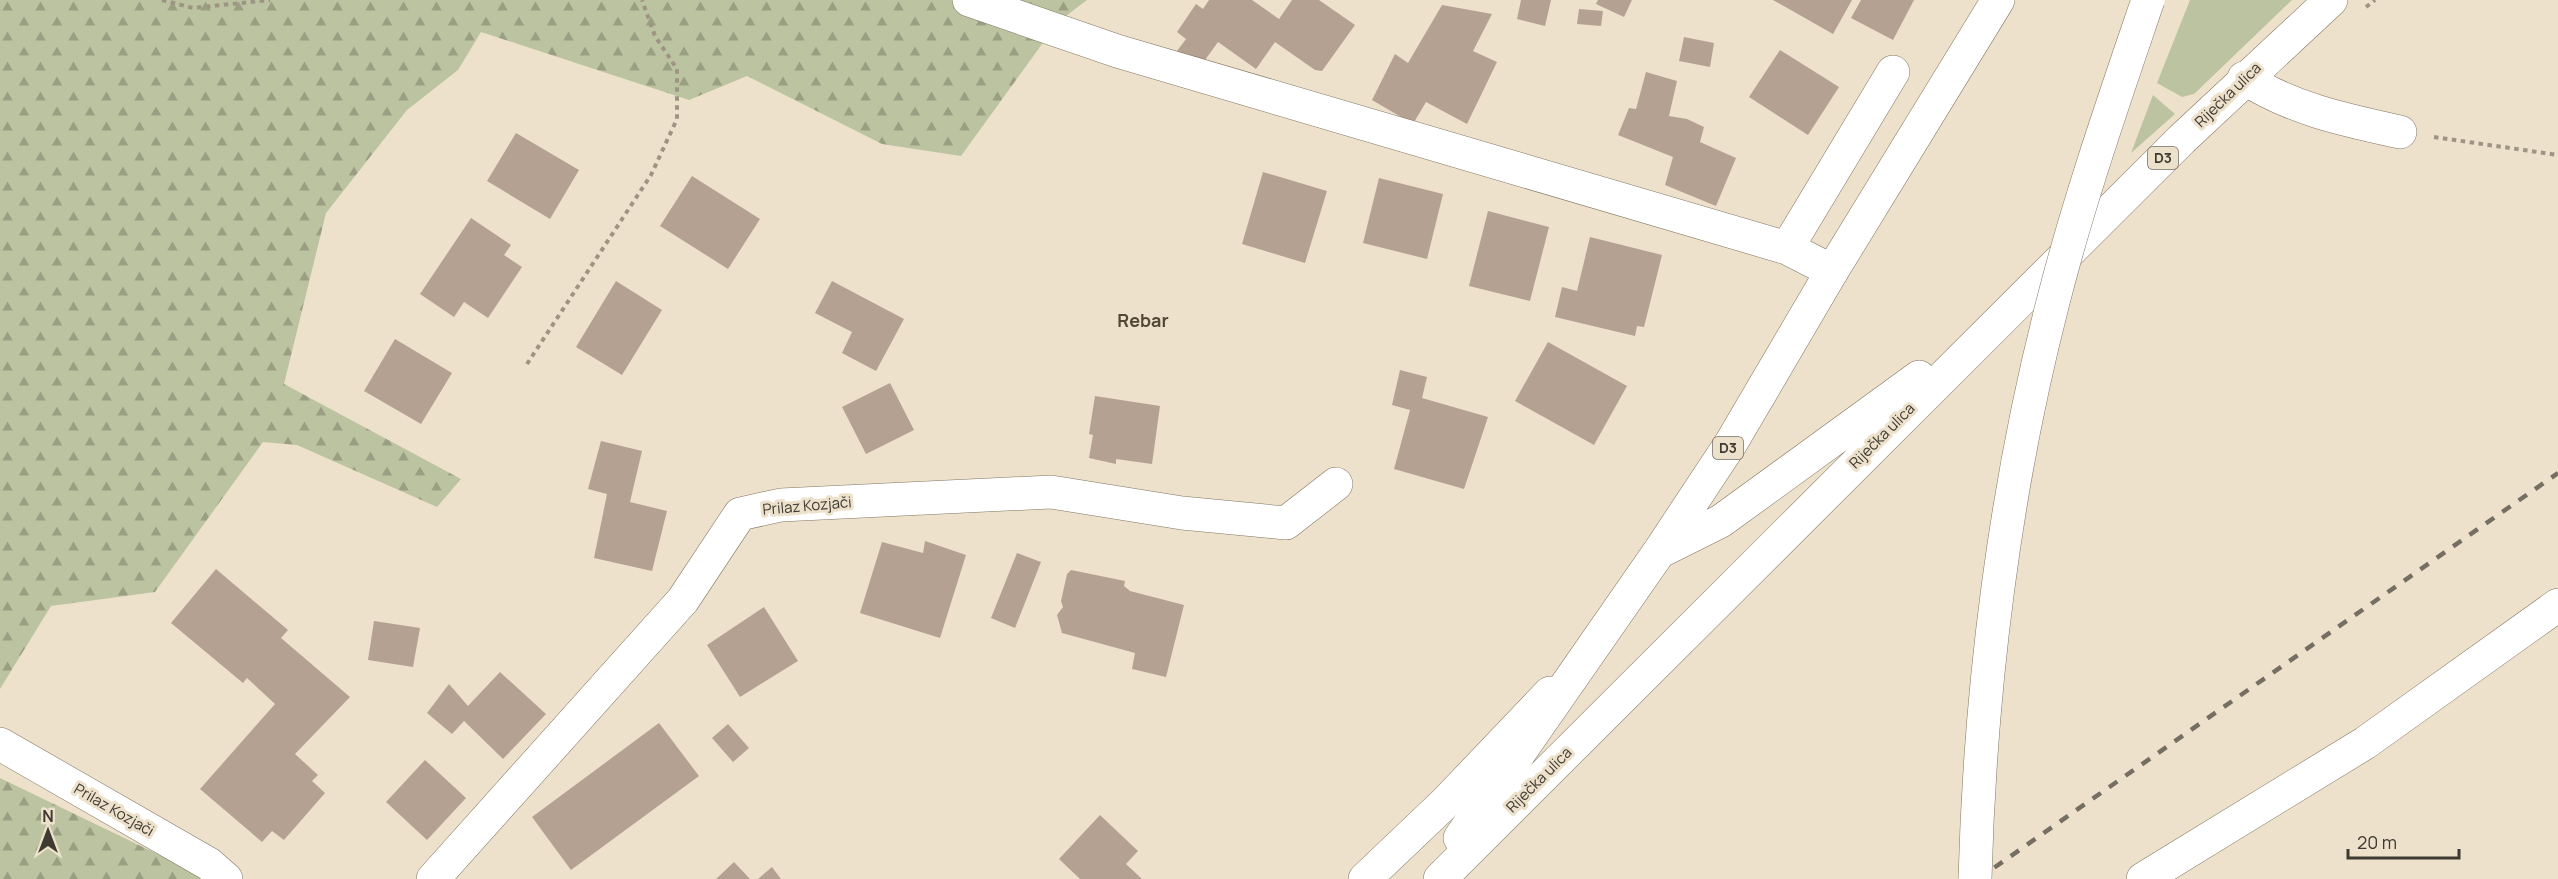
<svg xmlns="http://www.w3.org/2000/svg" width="2558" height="879" font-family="Manrope,sans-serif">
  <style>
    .grass { fill: #bcc3a0 }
    .forest { fill: url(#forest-firs) }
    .building { fill: #b5a192 }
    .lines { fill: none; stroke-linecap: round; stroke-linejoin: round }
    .minor-casing { stroke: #807562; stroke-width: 34 }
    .major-casing { stroke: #807562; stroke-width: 34 }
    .path { stroke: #9d9484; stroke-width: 4; stroke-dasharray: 4.5 4.5; stroke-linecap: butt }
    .minor { stroke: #fff; stroke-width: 33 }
    .major { stroke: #fff; stroke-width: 33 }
    .rail { stroke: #756e62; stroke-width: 4.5; stroke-dasharray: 10 10; stroke-linecap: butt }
    .minor-bridge-casing { stroke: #807562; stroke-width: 34; stroke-linecap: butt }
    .minor-bridge { stroke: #fff; stroke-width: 33 }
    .labels { text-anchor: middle; stroke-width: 6; stroke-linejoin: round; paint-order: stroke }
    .shield { fill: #ede1cb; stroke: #726b5f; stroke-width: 1.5 }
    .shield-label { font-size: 14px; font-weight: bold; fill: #3e3931 }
    .street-label { font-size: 15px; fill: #3e3931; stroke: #ede1cb }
    .quarter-label { font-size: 18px; font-weight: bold; fill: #514735; stroke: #ede1cb }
  </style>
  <defs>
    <pattern id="forest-firs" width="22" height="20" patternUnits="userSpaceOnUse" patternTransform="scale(1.5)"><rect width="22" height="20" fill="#bcc3a0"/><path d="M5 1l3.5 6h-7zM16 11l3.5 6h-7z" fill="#9a9f83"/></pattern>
  </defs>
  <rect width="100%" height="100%" fill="#ede1cb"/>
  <path class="grass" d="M2190,0H2292L2194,94L2182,97L2157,83Z
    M2153,95L2175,114L2131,153Z"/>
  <path class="forest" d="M0,0H1087L1058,22L961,156L882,144L747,76L689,100L481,32L458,70L407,110L326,213L284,384L461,479L437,507L297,445L263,442L155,592L51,606L0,689Z
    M0,778L205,877L207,879H0Z"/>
  <path class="building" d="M1209,0H1252L1279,19L1292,0H1319L1355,25L1322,71L1315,70L1275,42L1256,69L1218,42L1200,67L1177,51L1186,39L1177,32L1196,4L1203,9Z
    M1521,0H1551L1545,26L1517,19Z
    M1598,0H1632L1624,17L1596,4Z
    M1773,0H1852L1833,34Z
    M1861,0H1914L1893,40L1851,18Z
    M1442,5L1492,14L1473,51L1497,62L1467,124L1426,102L1413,124L1372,100L1395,54L1408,63Z
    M1579,9L1603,11L1601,26L1577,24Z
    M1684,37L1714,43L1710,67L1679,61Z
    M1780,50L1839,87L1808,135L1749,97Z
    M1646,72L1677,81L1669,116L1687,119L1704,127L1700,142L1736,158L1716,206L1665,185L1673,157L1618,135L1629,108L1636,109Z
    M516,133L579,170L550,219L487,181Z
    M1263,172L1327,191L1305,263L1242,244Z
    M692,176L760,219L728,269L660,226Z
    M1379,178L1443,194L1427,259L1363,243Z
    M1488,211L1549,227L1530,301L1469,286Z
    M471,218L511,245L504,255L522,267L488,318L464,302L454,317L420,294Z
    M1590,237L1662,255L1644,327L1637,326L1635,336L1555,317L1562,287L1577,291Z
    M616,281L662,310L622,375L576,347Z
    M832,281L904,319L876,371L842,353L852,332L815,313Z
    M395,339L452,373L421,424L364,391Z
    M1548,342L1627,386L1594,445L1515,401Z
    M1400,370L1427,377L1422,398L1488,417L1464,489L1394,469L1410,410L1392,405Z
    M890,383L914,430L866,454L842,407Z
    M1095,396L1160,406L1152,464L1116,459V464L1089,458L1093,435L1089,434Z
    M601,441L642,451L630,502L667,511L652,571L594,558L607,494L588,489Z
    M925,541L966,555L940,638L860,613L882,542L923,553Z
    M1017,553L1041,562L1015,628L991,618Z
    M216,569L288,630L281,638L350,697L295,754L318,775L312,781L325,793L284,840L272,831L262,842L200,789L275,704L247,678L243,683L171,623Z
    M1071,570L1125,581L1124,586L1130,591L1184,605L1166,677L1132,669L1135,653L1062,633L1057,615L1063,607L1061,601L1067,574Z
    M764,607L798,661L740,697L707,645Z
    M374,621L420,628L413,667L368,660Z
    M500,672L546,714L503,759L464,721L452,734L427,713L449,684L468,706Z
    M659,723L699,776L571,870L532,817Z
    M728,724L749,748L733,762L712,738Z
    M425,760L466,798L427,840L386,802Z
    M1100,815L1138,851L1126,864L1142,879H1080L1059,859Z
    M734,862L750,879H716Z
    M772,867L781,879H758Z"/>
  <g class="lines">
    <defs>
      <path id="minor" d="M969,0L1117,51L1787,248L1832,271
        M2244,78C2292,109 2345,120 2400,132
        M1787,248L1893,72
        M0,744L209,864L226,879
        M433,879L683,600L740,514L781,505L1051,492L1182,513L1286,523L1336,484
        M1365,879L1446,802L1550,693
        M2143,879L2365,743L2558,605"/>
      <path id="major" d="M1661,551L1721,521L1919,377
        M1460,838L1659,552L1731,443L1832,271L1998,0
        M1440,879L2182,139L2331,0"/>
    </defs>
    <use href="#minor" class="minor-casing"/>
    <use href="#major" class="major-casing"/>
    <path class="path" d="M162,0L193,8L270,0
      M2366,7L2375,0
      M2434,137L2558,155
      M527,364L651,175L677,119V69L655,36L642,0"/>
    <use href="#minor" class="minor"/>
    <use href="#major" class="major"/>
    <path class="rail" d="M1978,879L2558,473"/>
    <defs>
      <path id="minor-bridge" d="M1975,879C1980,688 2005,487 2053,302C2079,200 2114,100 2148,0"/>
    </defs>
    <use href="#minor-bridge" class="minor-bridge-casing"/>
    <use href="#minor-bridge" class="minor-bridge"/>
  </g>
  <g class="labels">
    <g class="shield">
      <rect x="2148" y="147" width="30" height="22" rx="4.5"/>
      <rect x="1713" y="437" width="30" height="22" rx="4.5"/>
    </g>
    <g class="shield-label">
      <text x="2163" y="163">D3</text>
      <text x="1728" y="453">D3</text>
    </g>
    <g class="street-label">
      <text transform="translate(2228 95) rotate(-44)" y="5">Riječka ulica</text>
      <text transform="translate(1882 436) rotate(-45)" y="5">Riječka ulica</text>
      <text transform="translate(807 506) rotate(-5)" y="5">Prilaz Kozjači</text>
      <text transform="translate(1539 780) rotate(-45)" y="5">Riječka ulica</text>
      <text transform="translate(114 810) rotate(30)" y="5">Prilaz Kozjači</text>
    </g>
    <g class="quarter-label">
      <text x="1143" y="327">Rebar</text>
    </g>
  </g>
  <g transform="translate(48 831)" stroke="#ede1cb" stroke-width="4.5" paint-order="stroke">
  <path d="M0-4.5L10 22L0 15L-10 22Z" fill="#3e3931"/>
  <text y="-9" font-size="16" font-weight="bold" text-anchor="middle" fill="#3e3931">N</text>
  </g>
  <path d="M2348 849v9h111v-9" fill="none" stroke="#3e3931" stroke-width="3"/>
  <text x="2357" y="849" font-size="18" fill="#3e3931" stroke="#ede1cb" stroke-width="4.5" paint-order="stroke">20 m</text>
</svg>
